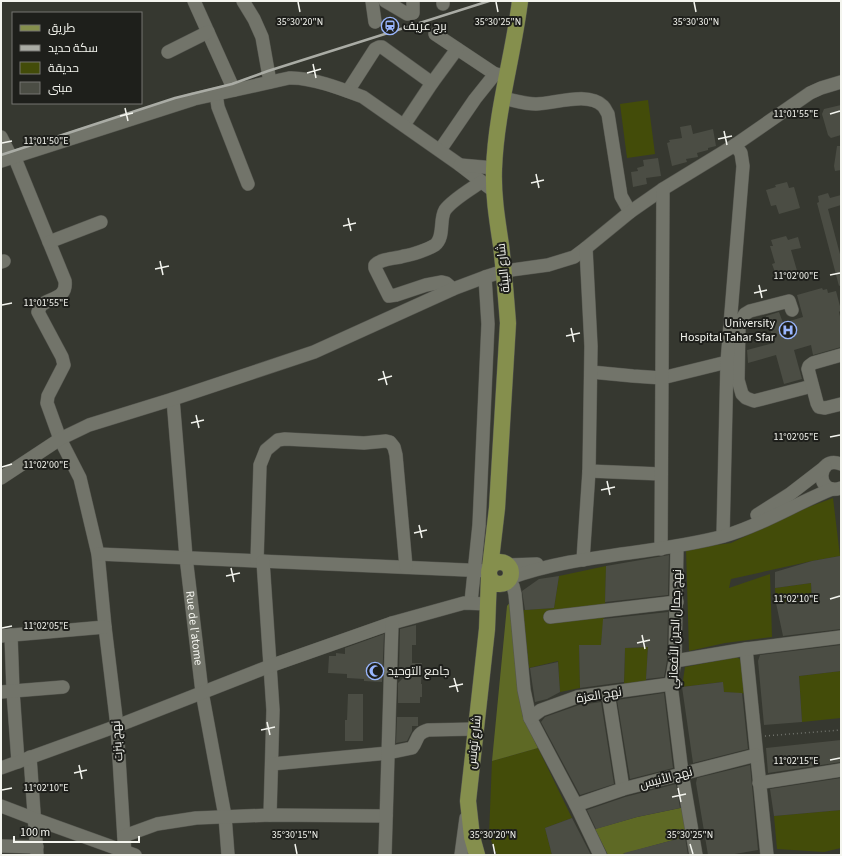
<svg xmlns="http://www.w3.org/2000/svg" width="842" height="856" font-family="'Source Sans 3',Cairo,sans-serif">
  <style>
    .green { fill: #434c09 }
    .forest { fill: #5e6925 }
    .building { fill: #4b4d44 }
    .lines { fill: none; stroke-linecap: round; stroke-linejoin: round }
    .minor-casing { stroke: #565750; stroke-width: 14 }
    .major-casing { stroke: #565750; stroke-width: 17 }
    .path { stroke: #70726b; stroke-width: 1.5; stroke-dasharray: 1 3; stroke-linecap: butt }
    .minor { stroke: #72746a; stroke-width: 13 }
    .major { stroke: #858f4d; stroke-width: 16 }
    .rail { stroke: #aaaca5; stroke-width: 2.5 }
    .ticks { fill: none; stroke: #f4f5ef; stroke-width: 1.5 }
    .labels { text-anchor: middle; stroke-width: 4; stroke-linejoin: round; paint-order: stroke }
    .poi-label { font-size: 12px; fill: #f4f5ef; stroke: #1e1f1b; text-anchor: start }
    .street-label { font-size: 12px; fill: #f4f5ef; stroke: #1e1f1b }
    .ticks-label { font-size: 10px; text-anchor: middle; fill: #f4f5ef; stroke: #1e1f1b; stroke-width: 4; stroke-linejoin: round; paint-order: stroke }
  </style>
  <rect width="100%" height="100%" fill="#363830"/>
  <path class="green" d="M648,100L655,154L627,158L620,104Z
    M833,498L840,556L812,561L731,579L729,588L770,574L772,637L725,643L689,651L686,549L731,543L806,508Z
    M606,566L605,606L601,645H579L580,688L560,692L558,661L529,668L523,610L554,608L559,576Z
    M811,583L812,600L776,603L775,588Z
    M648,647L646,682L624,684L625,648Z
    M737,657L744,662L748,694L724,692L722,682L682,687L685,667Z
    M841,671V718L802,722L799,676Z
    M538,748L572,818L545,828L552,855H497L489,835L492,761Z
    M841,810V848L824,852L777,849L774,816Z"/>
  <path class="forest" d="M511,601L523,717L538,748L492,761L507,606Z
    M685,807L688,836L619,855H608L595,829L637,817Z"/>
  <path class="building" d="M841,105V135L831,138L828,135L822,114L824,109Z
    M691,125L693,134L713,129L716,146L708,148V150L697,153L698,157L686,159L687,162L672,166L667,143L670,142L669,140L682,138L680,127Z
    M837,146H841V170L835,171L834,166Z
    M658,158L661,176L646,178L647,184L633,187L631,172L638,171L637,168L644,166L643,160Z
    M787,182L789,188L794,187L800,208L779,214L776,205L771,206L766,190L776,187L775,185Z
    M828,193L830,198L841,195V205L828,209L841,258V285L839,286L817,203L819,202L818,196Z
    M786,236L788,240L798,237L801,248L791,250L798,274L780,279L778,274L776,275L772,264L775,263L770,246H773L771,240Z
    M822,288L823,290L827,289L828,293L836,291L841,310L839,312L841,321V347L813,355L811,345L794,350L802,379L784,384L776,355L748,363L747,350L774,343L766,316L779,312L783,323L803,317L797,295Z
    M669,555L668,595L605,602L606,566Z
    M840,556L841,629L783,636L776,603L812,600L811,583L775,588V572L812,561Z
    M559,576L554,608L525,610L522,591L539,579Z
    M668,612L667,660L664,677L646,679L648,647L625,648L624,682L580,688L579,645H601L603,619Z
    M416,625V645H412V663H422L421,684H422V697H420V703H398V683L404,677L399,671L400,629Z
    M384,634L382,682L364,681V679L347,678V674L328,673L329,656H336V653L345,654V648Z
    M841,645V671L799,676L802,722L764,725L758,661L760,655Z
    M558,662L560,692L547,699L535,702L530,668Z
    M723,682L724,692L742,693L748,749L693,763L682,687Z
    M664,693L673,768L630,779L617,700Z
    M348,694H363V741H345V720H347Z
    M601,702L614,784L580,795L541,722L545,717L579,705Z
    M397,717H418V726H412V731L407,741L396,743Z
    M841,740V762L768,773L766,748Z
    M750,765L758,850L729,855H708L696,783L697,778Z
    M841,778V810L774,816L770,789Z
    M676,784L680,808L637,817L596,829L587,810L625,797Z
    M572,818L591,855H552L545,828Z
    M685,837L688,855H625L624,853L647,847Z"/>
  <g class="lines">
    <defs>
      <g id="minor">
        <path d="M194,1L234,90"/>
        <path d="M243,1L254,19L262,37L270,82"/>
        <path d="M372,1L375,22"/>
        <path d="M385,1L407,14L413,13V1"/>
        <path d="M443,4V1"/>
        <path d="M435,34L495,74"/>
        <path d="M168,52L208,32"/>
        <path d="M348,91L375,49L379,47H382L432,83"/>
        <path d="M216,94L218,107L248,184"/>
        <path d="M502,98C513,100 525,104 536,104C554,104 588,91 603,106C605,108 606,111 608,114L621,196L630,212"/>
        <path d="M404,125L432,83L457,49"/>
        <path d="M1,137L11,157"/>
        <path d="M440,150L475,99L495,74L506,76"/>
        <path d="M14,156L65,281C67,298 53,297 41,305L38,312L62,357L64,365L48,396L47,403L60,439L80,478L98,554L105,627L117,726L125,855"/>
        <path d="M1,161L194,99L289,78C311,77 342,89 363,97L460,165L495,192"/>
        <path d="M460,165L494,168"/>
        <path d="M49,242L101,222"/>
        <path d="M1,262L4,261"/>
        <path d="M453,289L446,283L442,282L426,285L396,295L389,296L375,268V265C382,258 395,259 404,256C412,255 429,249 435,245C445,237 439,220 445,210C452,200 471,189 481,182"/>
        <path d="M792,310L789,301L750,311L745,314L739,323L738,380L742,394L746,398L754,401L812,386"/>
        <path d="M841,355L813,363L809,366L808,369L817,403L819,407L825,408L841,404"/>
        <path d="M591,372L633,376L662,378L727,362"/>
        <path id="s1" d="M173,399L186,557L202,692L225,816L228,855"/>
        <path d="M841,464C816,454 815,497 841,488"/>
        <path d="M589,471L661,474"/>
        <path d="M1,478L60,439L89,425L173,399L314,352L453,289L485,277L504,271L548,265L574,257L586,248L630,212L663,189L735,145L810,93L821,88L841,82"/>
        <path d="M757,515L790,494L825,467"/>
        <path d="M723,536L727,362L743,166L741,153L735,145"/>
        <path d="M677,546L675,661L671,684L682,773L696,855"/>
        <path d="M661,549L663,189"/>
        <path d="M98,554L489,571"/>
        <path d="M583,560L589,471L591,346L586,248"/>
        <path d="M257,561L260,465L266,450L278,440L285,439L364,443L386,441L390,442L394,447L396,455L406,567"/>
        <path d="M263,561L273,710L270,815"/>
        <path d="M508,565L537,564"/>
        <path d="M510,578C579,553 653,555 724,536C762,525 795,504 832,489"/>
        <path d="M507,582L513,586L515,594L524,690L530,718L576,805L600,855"/>
        <path d="M471,602L479,525L488,324L485,277"/>
        <path d="M550,617L677,602"/>
        <path d="M11,635L13,691L18,762"/>
        <path d="M1,636L105,627"/>
        <path d="M746,649L767,855"/>
        <path d="M675,661L746,649L841,637"/>
        <path d="M1,692L63,687"/>
        <path d="M608,693L623,789"/>
        <path d="M530,718L541,710L577,697L671,684"/>
        <path d="M30,757L37,855"/>
        <path d="M272,764L388,753L412,748C419,739 415,734 428,730L475,729"/>
        <path d="M1,768L117,726L270,666L392,623L464,603L488,604"/>
        <path d="M759,783L841,770"/>
        <path d="M576,805L623,789L756,755"/>
        <path d="M1,806L35,819L135,855"/>
        <path d="M124,836L157,824L196,818L270,815L386,816"/>
        <path d="M1,846L37,847"/>
        <path d="M385,855L392,623"/>
        <path d="M461,855L466,818"/>
      </g>
      <path id="major" d="M489 573a11 11 0 1 1 22 0a11 11 0 1 1-22 0Z
        M490,568L497,508L508,323C506,297 504,271 501,245C497,219 493,194 494,169C496,112 513,57 520,1
        M477,855L472,837L468,801L487,629L489,577"/>
    </defs>
    <use href="#minor" class="minor-casing"/>
    <use href="#major" class="major-casing"/>
    <path class="path" d="M765,736L841,730"/>
    <use href="#minor" class="minor"/>
    <use href="#major" class="major"/>
    <path class="rail" d="M1,155L175,98L232,84L268,71L489,1"/>
  </g>
  <path class="ticks" d="M298,2L300,12M496,2L498,12M694,2L696,12M313,64L316,78M307,73L321,69M125,108L128,121M830,114L840,111M120,116L133,113M724,131L727,145M718,139L732,136M2,143L12,141M536,174L539,188M531,183L544,180M348,218L351,231M343,226L356,223M160,261L163,275M155,269L169,266M830,275L840,273M759,285L762,298M754,293L767,290M2,305L12,303M571,328L574,342M566,336L580,333M383,371L387,385M378,380L392,376M196,415L199,428M191,423L204,420M830,437L840,435M2,467L12,464M607,481L610,495M601,490L615,487M419,525L422,538M414,533L427,530M231,568L234,582M226,576L240,573M830,599L840,596M2,628L12,626M642,635L645,649M637,643L650,640M454,678L458,692M449,687L463,684M267,722L270,735M261,730L275,727M830,760L840,758M79,765L82,779M74,773L87,770M678,788L681,802M2,790L12,788M672,797L686,794M295,844L297,854M493,844L495,854M690,844L693,854"/>
  <defs>
    <symbol id="station-ring" viewBox="-11 -11 22 22"><circle r="9.5" fill="#1e1f1b" stroke="#99b5fd" stroke-width="1.5"/><path d="M-3-6H3Q5-6 5-4V2Q5 4 3 4L4.5 6H3L1.5 4h-3L-3 6H-4.5L-3 4Q-5 4-5 2V-4Q-5-6-3-6ZM-3.5-4v3h7v-3ZM-3.5 1v1.5H-2V1ZM2 1v1.5H3.5V1Z" fill="#99b5fd"/></symbol>
    <symbol id="hospital-ring" viewBox="-11 -11 22 22"><circle r="9.5" fill="#1e1f1b" stroke="#99b5fd" stroke-width="1.5"/><path d="M-5-5h3v3.5h4V-5h3V5h-3V1.5h-4V5h-3Z" fill="#99b5fd"/></symbol>
    <symbol id="mosque-ring" viewBox="-11 -11 22 22"><circle r="9.5" fill="#1e1f1b" stroke="#99b5fd" stroke-width="1.5"/><path d="M3.5-4.9A6 6 0 1 0 3.5 4.9A5 5 0 1 1 3.5-4.9Z" fill="#99b5fd"/></symbol>
  </defs>
  <g fill-rule="evenodd">
    <use href="#station-ring" x="380" y="16" width="20" height="20"/>
    <use href="#hospital-ring" x="778" y="320" width="20" height="20"/>
    <use href="#mosque-ring" x="365" y="661" width="20" height="20"/>
  </g>
  <g class="labels">
    <g class="poi-label">
      <text x="403" y="30">برج عريف</text>
      <text x="775" y="327" text-anchor="end">University<tspan x="775" dy="14">Hospital Tahar Sfar</tspan></text>
      <text x="388" y="675">جامع التوحيد</text>
    </g>
    <g class="street-label">
      <text transform="translate(503 268) rotate(-96)" y="4">شارع البيئة</text>
      <text dy="4" stroke="none"><textPath href="#s1" startOffset="230">Rue de l'atome</textPath></text>
      <text transform="translate(675 629) rotate(-88)" y="4">نهج جمال الدين الأفعاني</text>
      <text transform="translate(599 695) rotate(-9)" y="4">نهج العزة</text>
      <text transform="translate(117 741) rotate(-94)" y="4">نهج بنزت</text>
      <text transform="translate(474 742) rotate(-84)" y="4">شارع تونس</text>
      <text transform="translate(666 778) rotate(-15)" y="4">نهج الأنيس</text>
    </g>
  </g>
  <g class="ticks-label">
    <text x="300" y="25">35°30'20"N</text>
    <text x="498" y="25">35°30'25"N</text>
    <text x="696" y="25">35°30'30"N</text>
    <text x="796" y="117">11°01'55"E</text>
    <text x="46" y="144">11°01'50"E</text>
    <text x="796" y="279">11°02'00"E</text>
    <text x="46" y="306">11°01'55"E</text>
    <text x="796" y="440">11°02'05"E</text>
    <text x="46" y="468">11°02'00"E</text>
    <text x="796" y="602">11°02'10"E</text>
    <text x="46" y="629">11°02'05"E</text>
    <text x="796" y="764">11°02'15"E</text>
    <text x="46" y="791">11°02'10"E</text>
    <text x="295" y="838">35°30'15"N</text>
    <text x="493" y="838">35°30'20"N</text>
    <text x="690" y="838">35°30'25"N</text>
  </g>
  <rect width="842" height="856" fill="none" stroke="#f4f5ef" stroke-width="4"/>
  <rect x="12" y="12" width="130" height="92" fill="#1e1f1b" stroke="#747570"/>
  <rect x="20" y="25" width="20" height="6" fill="#858f4d" stroke="#747570"/>
  <text x="48" y="32" font-size="12" fill="#f4f5ef">طريق</text>
  <rect x="20" y="45" width="20" height="6" fill="#aaaca5" stroke="#747570"/>
  <text x="48" y="52" font-size="12" fill="#f4f5ef">سكة حديد</text>
  <rect x="20" y="62" width="20" height="12" fill="#434c09" stroke="#747570"/>
  <text x="48" y="72" font-size="12" fill="#f4f5ef">حديقة</text>
  <rect x="20" y="82" width="20" height="12" fill="#4b4d44" stroke="#747570"/>
  <text x="48" y="92" font-size="12" fill="#f4f5ef">مبنى</text>
  <path d="M14 836v6h125v-6" fill="none" stroke="#f4f5ef" stroke-width="2"/>
  <text x="20" y="836" font-size="12" fill="#f4f5ef" stroke="#1e1f1b" stroke-width="3" paint-order="stroke">100 m</text>
</svg>
